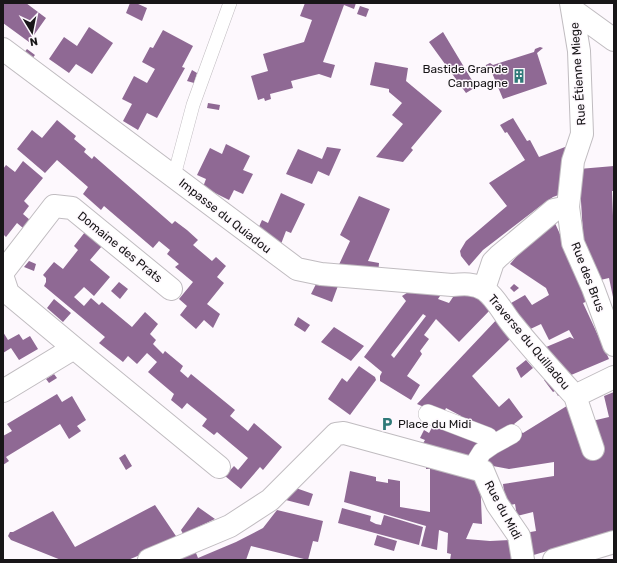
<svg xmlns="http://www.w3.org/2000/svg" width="617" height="563" font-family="Rubik,sans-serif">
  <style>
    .building { fill: #8f6994; fill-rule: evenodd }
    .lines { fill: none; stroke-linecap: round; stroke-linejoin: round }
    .service-casing { stroke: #c0bcc0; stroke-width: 14 }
    .pedestrian-casing { stroke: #c0bcc0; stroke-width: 20 }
    .minor-casing { stroke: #c0bcc0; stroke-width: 24 }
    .service { stroke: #fff; stroke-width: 13 }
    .pedestrian { stroke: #fff; stroke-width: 19 }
    .minor { stroke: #fff; stroke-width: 22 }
    .labels { text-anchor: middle; stroke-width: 3; stroke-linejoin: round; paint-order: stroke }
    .poi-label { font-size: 12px; fill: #181618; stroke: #fdf8fd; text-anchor: end }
    .street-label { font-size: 12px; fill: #181618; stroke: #fdf8fd }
  </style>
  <rect width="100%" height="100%" fill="#fdf8fd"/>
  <path class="building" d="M3,3H26L46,18L29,42L3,23Z
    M130,3H136L147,8L142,21L126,13Z
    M305,3H356L354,9L344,5L323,62L335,65L331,78L319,74L291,81L293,88L270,94L271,99L265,101L264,98L258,100L251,76L268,71L263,54L304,42L312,20L300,16Z
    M360,6L369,9L366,17L357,14Z
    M89,27L113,43L92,74L76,64L69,73L49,59L64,37L77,46Z
    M163,30L193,46L182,67L185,68L157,118L147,113L138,130L123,121L132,104L122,99L134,76L147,83L155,69L142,62L150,47L153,48Z
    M443,32L476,87L466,93L429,42Z
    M540,47L543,48L537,53L547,84L503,99L490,68H485L486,65L490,63L493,65L534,52L535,49Z
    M27,49L35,55L31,60L23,54Z
    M375,62L408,68L406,81L442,111L411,148L413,150L403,162L376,157L403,124L392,115L402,103L389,92V89L370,85Z
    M192,70L197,73L194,83L187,81Z
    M208,103L220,105L219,110L207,108Z
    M513,118L527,141L530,140L539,157L565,147L564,193L553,197L539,207L483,250L469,266L461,256L460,251L466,241L507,206L489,183L525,160L507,132L505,133L500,125Z
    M57,120L76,136L74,139L86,149L84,152L92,159L94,156L172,224L175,221L187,230L198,240L193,245L212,261L216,257L226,266L217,277L224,283L207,304L220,314L213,328L204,320L196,329L180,315L187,306L179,299L193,282L175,267L179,264L167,254L170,250L159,241L153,248L104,206L101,210L83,194L88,187L57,160L45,173L17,149L32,130L42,138Z
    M226,144L250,156L243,170L253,174L243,194L234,190L229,200L203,187L206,179L197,175L210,148L222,154Z
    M327,147L341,149L329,176L318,171L312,184L286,174L298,149L322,159Z
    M23,161L43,178L24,201L29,206L23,214L30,220L23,228L17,223L6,237L3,234V169L6,165L15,172Z
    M614,166V191H612L614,241L613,297L609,278L596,281L584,250L579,169Z
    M281,193L305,204L291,233L286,231L281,244L258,229L262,220L268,223Z
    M359,196L390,209L368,261L379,263L378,275L336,271L350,241L340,235Z
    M554,221L590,300L583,303L609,359L564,378L539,350L570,337L574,339L569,330L549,340L541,324L522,333L506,306L525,295L532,305L549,295L546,288L510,264L524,248Z
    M85,232L102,246L90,260L110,277L94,296L84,287L74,297L84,306L91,298L99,305L102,302L132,327L145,312L158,324L150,334L156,340L153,344L163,354L165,351L183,366L180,371L188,378L191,374L235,410L230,416L248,431L254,423L282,447L263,470L260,467L241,489L225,476L234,466L238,470L248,458L217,432L214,435L205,428L202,426L207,419L187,403L182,409L171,400L174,394L148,372L157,362L147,353L137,364L128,356L123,362L99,343L105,337L44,286L46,282V278L43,275L54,262L63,269L78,250L74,246Z
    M29,261L36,264L34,271L24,267Z
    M318,280L339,283L332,302L311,294Z
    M119,282L128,289L120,299L111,291Z
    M514,284L519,288L514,292L510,288Z
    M459,288L493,307L459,342L436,319L424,335L429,339L420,351L422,354L407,376L420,385L411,400L380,381V376L382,372L364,357L406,301L402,296L410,291L442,293L438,299L449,303ZM423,314L426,316L394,358L391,355Z
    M54,299L71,313L63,322L47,308Z
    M500,316L515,334L472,376L499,407L509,398L523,417L514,424L515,426L499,438L459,420L461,416L446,408L443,415L417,404Z
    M298,317L310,325L305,332L294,325Z
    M334,327L364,346L351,361L321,342Z
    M3,332L8,340L19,334L23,340L30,336L38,349L19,360L11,348L3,353Z
    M526,360L533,368L521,378L516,368Z
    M359,366L375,377L376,380L350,415L328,399L342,378L347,382Z
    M54,374L57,378L49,383L46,379Z
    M550,377L563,393L558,396L555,391L553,392L544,380Z
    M614,392V531L527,557L525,533L536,531L533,512L517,516L515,504L506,506L503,484L554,476V462L509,469L482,464L520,431L523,433L570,404L586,457L603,454L592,421L609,417L604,396Z
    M57,394L62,402L72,396L86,420L77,426L81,431L69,439L60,424L6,457L9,461L3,465V436L12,431L7,424Z
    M435,422L483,439L472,461L422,445L425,440L420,438L424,430L429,433Z
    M125,454L132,466L126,470L119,458Z
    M426,463L480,476L482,524L473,523L466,539L490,541L512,540L517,560H450L451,554L447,553L448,533L439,530L437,550L421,546L426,526L344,502L350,471L376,477V481L388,483V479L400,481V507L430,512V469H426Z
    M293,487L313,494L309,506L282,499Z
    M155,505L178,539L128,560H61L11,540L8,536L10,532H13L53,511L75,547Z
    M198,507L215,519L183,534L181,530Z
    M342,508L371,516L370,521L376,524L381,525L384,515L423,527L419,545L338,523Z
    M277,510L323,521L318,542L313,541L308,560L251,546L246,560H165L194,548L198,558L236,542L263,528Z
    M377,535L397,541L394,551L374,545Z"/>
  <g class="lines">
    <defs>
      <path id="service" d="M174,176L193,105L230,3"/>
      <path id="pedestrian" d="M428,414L488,437L492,445L482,452L472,468
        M492,445L512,434"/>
      <path id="minor" d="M571,3L579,51L582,134L573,161L568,207L573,243L593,288L614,345
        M574,11L614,40
        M3,49L297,269L321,274L452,285C463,284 475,283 485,290C497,299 502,312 512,324C532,349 553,372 575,396
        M3,272L54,206L72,208L171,289
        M3,278L8,293L74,348
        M484,289L493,262L499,256L554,210L568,207
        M3,391L74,348L219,467
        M593,449L575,396L614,377
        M149,560L230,526L270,500L336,434L344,433L483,471L497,504L519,536L523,560
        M554,560L614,542"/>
    </defs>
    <use href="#service" class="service-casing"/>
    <use href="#pedestrian" class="pedestrian-casing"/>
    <use href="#minor" class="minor-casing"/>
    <use href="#service" class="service"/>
    <use href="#pedestrian" class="pedestrian"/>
    <use href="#minor" class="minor"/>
  </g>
  <defs>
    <symbol id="building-bare" viewBox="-9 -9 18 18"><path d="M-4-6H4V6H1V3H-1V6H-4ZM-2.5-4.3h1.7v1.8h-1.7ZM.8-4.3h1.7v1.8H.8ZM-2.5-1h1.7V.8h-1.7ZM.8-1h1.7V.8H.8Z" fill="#2f7978" stroke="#fdf8fd" stroke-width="2.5" paint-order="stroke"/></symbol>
    <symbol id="parking-bare" viewBox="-9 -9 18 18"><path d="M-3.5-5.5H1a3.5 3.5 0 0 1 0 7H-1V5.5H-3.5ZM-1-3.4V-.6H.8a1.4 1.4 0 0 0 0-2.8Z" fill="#2f7978" stroke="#fdf8fd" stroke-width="2.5" paint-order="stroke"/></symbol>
  </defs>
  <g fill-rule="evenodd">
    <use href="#building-bare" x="509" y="66" width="20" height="20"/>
    <use href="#parking-bare" x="377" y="414" width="20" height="20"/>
  </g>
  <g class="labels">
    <g class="poi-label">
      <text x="508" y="73">Bastide Grande<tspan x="508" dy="14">Campagne</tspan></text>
      <text x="398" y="428" text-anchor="start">Place du Midi</text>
    </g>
    <g class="street-label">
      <text transform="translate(578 74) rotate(-94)" y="4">Rue Étienne Miege</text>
      <text transform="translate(225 216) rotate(38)" y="4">Impasse du Quiadou</text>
      <text transform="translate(120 247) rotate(39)" y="4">Domaine des Prats</text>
      <text transform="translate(588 277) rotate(69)" y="4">Rue des Brus</text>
      <text transform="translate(529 342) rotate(50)" y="4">Traverse du Quilladou</text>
      <text transform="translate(503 510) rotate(62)" y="4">Rue du Midi</text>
    </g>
  </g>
  <rect width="617" height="563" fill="none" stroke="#181618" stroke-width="8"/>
  <g transform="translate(32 32) rotate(170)" stroke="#fdf8fd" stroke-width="3" paint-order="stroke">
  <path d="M0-3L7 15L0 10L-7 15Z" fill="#181618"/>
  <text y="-6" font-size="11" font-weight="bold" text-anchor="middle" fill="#181618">N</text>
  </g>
</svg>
